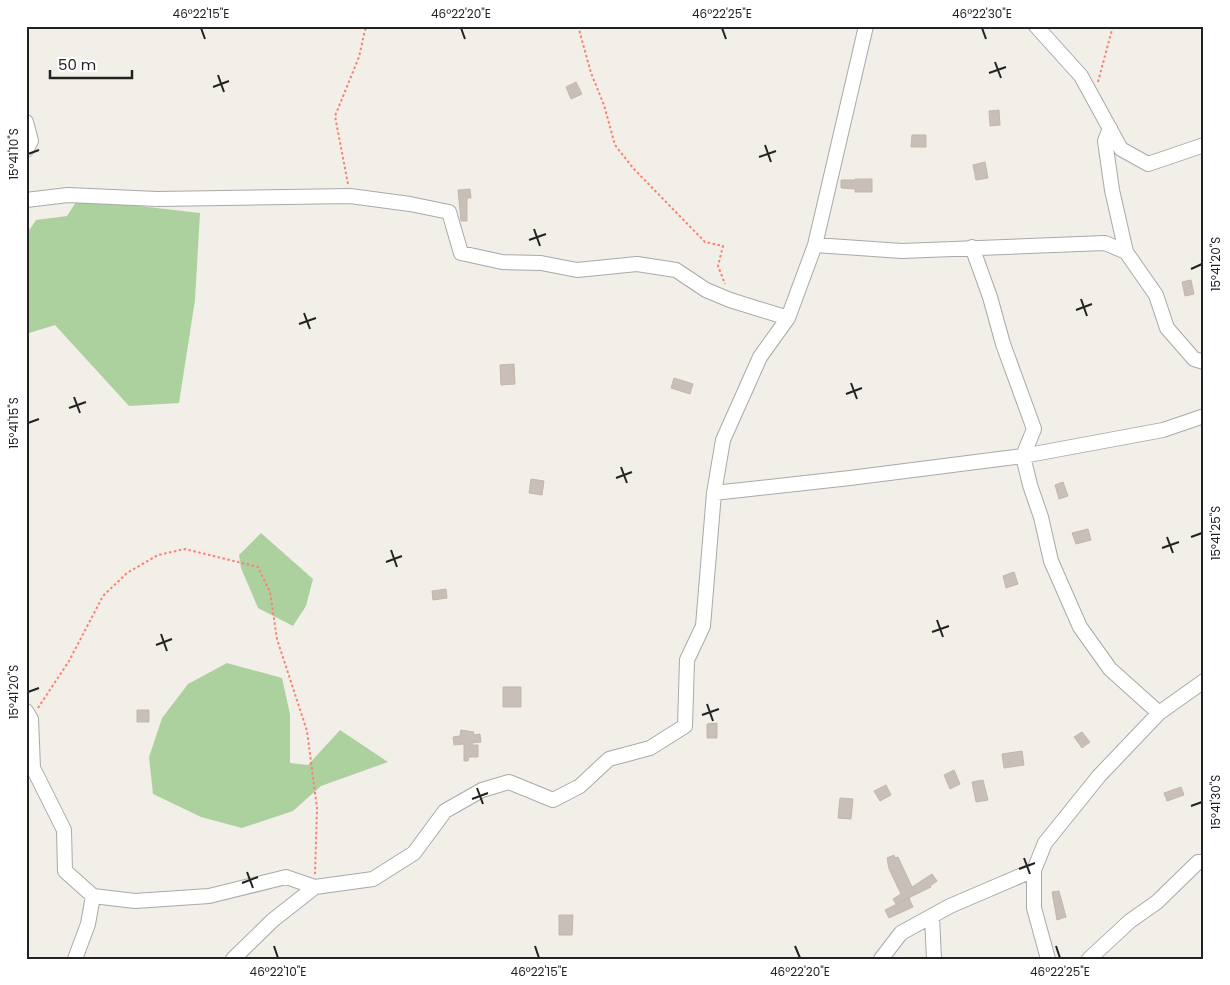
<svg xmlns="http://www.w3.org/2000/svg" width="1230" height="985" font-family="Poppins,sans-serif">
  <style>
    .forest { fill: #add19e }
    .building { fill: #c7bfb8; stroke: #c4b6ab }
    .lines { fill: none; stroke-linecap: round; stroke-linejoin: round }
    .minor-casing { stroke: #a9a9a9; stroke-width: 16 }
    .path { stroke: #fa8072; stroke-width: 2; stroke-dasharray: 2.5 2.5; stroke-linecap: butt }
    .minor { stroke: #fff; stroke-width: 14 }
    .ticks { fill: none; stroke: #222; stroke-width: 2 }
    .neatline { fill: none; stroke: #222; stroke-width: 2 }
    .ticks-label { font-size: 12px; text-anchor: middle; fill: #222 }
  </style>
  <rect width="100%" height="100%" fill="#f2efe9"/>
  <path class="forest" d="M78,199L200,213L195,300L179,403L129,406L55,325L26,334V228L30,229L36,220L67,216Z
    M261,533L313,579L306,606L293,626L258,608L241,568L239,555Z
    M227,663L282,678L290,714V763L308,765L340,730L388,762L321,786L293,811L242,828L201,817L153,794L149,757L162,718L188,684Z"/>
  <path class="building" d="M576,82L582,94L571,99L566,87Z
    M999,110L1000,125L990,126L989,111Z
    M912,135H926V147H911Z
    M985,162L988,178L976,180L973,165Z
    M855,179H872V192H855V189L841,188V180H855Z
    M470,189L471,198H467V221H461L458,190Z
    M1191,280L1194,294L1185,296L1182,282Z
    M514,364L515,384L501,385L500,365Z
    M674,378L693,384L690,394L671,388Z
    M531,479L544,481L542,495L529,493Z
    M1063,482L1068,496L1059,499L1055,485Z
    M1088,529L1091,540L1076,544L1072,533Z
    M1014,572L1018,584L1006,588L1003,576Z
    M446,589L447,598L433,600L432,591Z
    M503,687H521V707H503Z
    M137,710H149V722H137Z
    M717,723V738H707V724Z
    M461,730L474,732L473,735L480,734L481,742L472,743V745H478V757H469L468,761H464V744L454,745L453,737L460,736Z
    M1082,732L1090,742L1082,748L1074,737Z
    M1022,751L1024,765L1004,768L1002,754Z
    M954,770L960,784L950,789L944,775Z
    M983,780L988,800L976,802L972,782Z
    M886,785L891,795L880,801L874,791Z
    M1181,787L1184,795L1167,801L1164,793Z
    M840,798L853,799L851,819L838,818Z
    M894,855L895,858L898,857L912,887L932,874L937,881L930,886L931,887L896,904L893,899L901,894L889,869L887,858Z
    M1059,891L1066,917L1057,920L1052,892Z
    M909,898L913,907L889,918L885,910Z
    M559,915H573L572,935H559Z"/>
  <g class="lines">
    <defs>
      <path id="minor" d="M1036,26L1081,76L1121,149L1148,164L1204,145
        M26,122L31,141L26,150
        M1110,128L1105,141L1112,190L1126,252
        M26,200L68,195L157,199L350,196L410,204L449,212L461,253L502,262L541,263L577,270L637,264L676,270L706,290L730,300L788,318
        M815,245L902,251L1105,243L1126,252L1156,295L1167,328L1194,359L1204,362
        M972,247L990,297L1003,344L1034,429L1023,456L1030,485L1041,517L1051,561L1080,627L1110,669L1159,713
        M714,493L850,478L1023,456L1163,430L1204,416
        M26,711L31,719L33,768L64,830L65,871L93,896L88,924L75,959
        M93,896L135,901L209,896L286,877L315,887
        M932,916L934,959
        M233,959L273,920L315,887L373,879L414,853L445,811L482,790L509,782L553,800L580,786L609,759L650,748L685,726L687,660L703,626L714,493L723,440L760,357L788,318L815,245L866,26
        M881,959L901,933L950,906L1034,870
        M1048,959L1034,908V870L1045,843L1099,776L1159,713L1204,681
        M1089,959L1130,921L1157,902L1198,862H1204"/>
    </defs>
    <use href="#minor" class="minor-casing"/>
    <path class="path" d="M578,26L591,73L604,105L615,145L633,168L705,242L723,246L718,266L725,284
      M1098,82L1113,26
      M348,184L335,116L359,57L365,30L368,26
      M38,708L69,661L103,596L127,573L158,555L185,549L258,567L270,592L277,639L307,731L317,808L315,874"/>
    <use href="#minor" class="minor"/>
  </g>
  <path class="ticks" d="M201,28L205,39M461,28L465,39M722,28L726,39M982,28L986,39M995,62L1001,78M989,73L1006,67M218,75L224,92M213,87L229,81M765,145L771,162M28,154L39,150M759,157L776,151M534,229L540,246M529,240L546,234M1191,269L1202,264M1081,299L1087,316M1076,310L1092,304M304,313L310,329M299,324L316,318M851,383L857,399M846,394L862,388M74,397L80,413M69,408L86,402M28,423L39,419M621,467L627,483M616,478L632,472M1167,537L1173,553M1191,537L1202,533M1162,548L1179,542M391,550L397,567M386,562L402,556M937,620L943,637M932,632L949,626M161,634L167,651M156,645L172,639M28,692L39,688M707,704L713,721M702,715L719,709M477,788L483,804M472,799L488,793M1191,806L1202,802M1024,858L1030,874M1019,869L1035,863M247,872L253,888M242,883L258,877M274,946L278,958M535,946L539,958M795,946L800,958M1056,946L1060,958"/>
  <rect width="1230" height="985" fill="none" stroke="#ffffff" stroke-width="55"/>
  <path d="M50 70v8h82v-8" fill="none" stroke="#222222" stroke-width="2.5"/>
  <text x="58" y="70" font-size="15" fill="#222222" stroke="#ffffff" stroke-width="4" paint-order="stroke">50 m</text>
  <rect x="28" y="28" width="1174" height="930" class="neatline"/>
  <g class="ticks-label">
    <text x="201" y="18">46°22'15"E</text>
    <text x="461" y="18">46°22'20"E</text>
    <text x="722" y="18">46°22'25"E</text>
    <text x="982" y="18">46°22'30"E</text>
    <text transform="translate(14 154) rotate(-90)" y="4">15°41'10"S</text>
    <text transform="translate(1216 264) rotate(-90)" y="4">15°41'20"S</text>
    <text transform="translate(14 423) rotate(-90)" y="4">15°41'15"S</text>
    <text transform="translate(1216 533) rotate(-90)" y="4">15°41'25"S</text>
    <text transform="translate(14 692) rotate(-90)" y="4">15°41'20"S</text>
    <text transform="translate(1216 802) rotate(-90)" y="4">15°41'30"S</text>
    <text x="278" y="976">46°22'10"E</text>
    <text x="539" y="976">46°22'15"E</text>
    <text x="800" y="976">46°22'20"E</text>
    <text x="1060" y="976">46°22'25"E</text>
  </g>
</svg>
